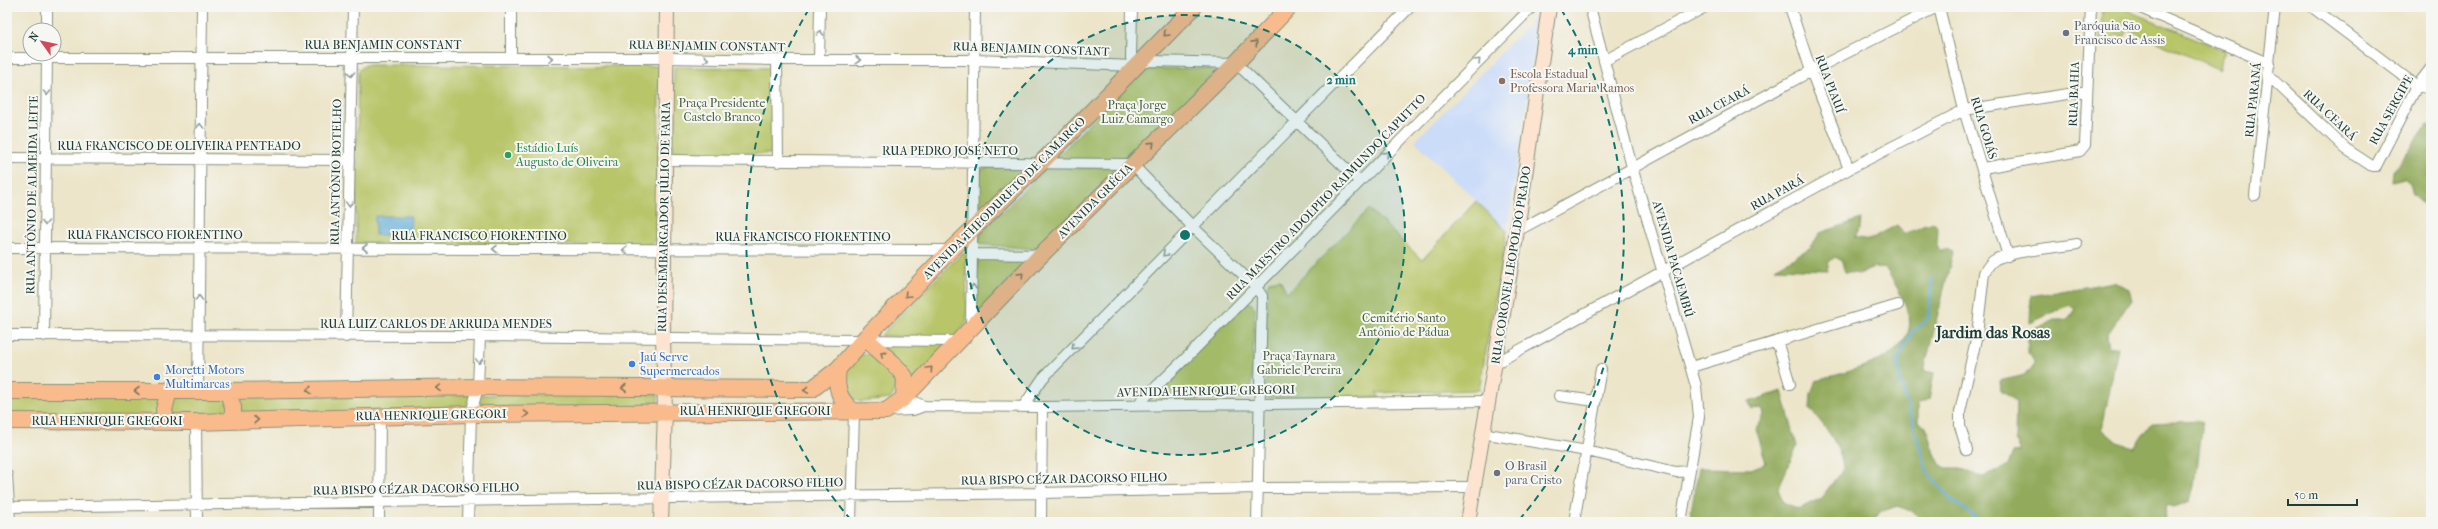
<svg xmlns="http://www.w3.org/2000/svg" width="2438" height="529" font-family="'IM FELL French Canon',serif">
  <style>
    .built { fill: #cbdcf9 }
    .green { fill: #b8c567; stroke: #6c814e }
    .forest { fill: #92aa5c; stroke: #587448 }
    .water { fill: #5faad7; stroke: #3f7486 }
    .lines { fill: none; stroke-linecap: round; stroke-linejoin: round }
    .stream { stroke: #5faad7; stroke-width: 2.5 }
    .street-casing { stroke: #86917e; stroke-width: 12 }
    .secondary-casing { stroke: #86917e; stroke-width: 16 }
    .primary-casing { stroke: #86917e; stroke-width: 18 }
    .street { stroke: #fff; stroke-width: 10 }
    .secondary { stroke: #fde4d1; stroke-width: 14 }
    .primary { stroke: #fabb8c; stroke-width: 16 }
    .oneway { stroke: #8f9e9a }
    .oneway2 { stroke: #82765c }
    .ring { fill: none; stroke: #0f766e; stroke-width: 2; stroke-dasharray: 7 5 }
    .worship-dot { fill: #6b7280; stroke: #f6f6f2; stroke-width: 1.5 }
    .education-dot { fill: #8d6e63; stroke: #f6f6f2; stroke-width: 1.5 }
    .leisure-dot { fill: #2e9e5b; stroke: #f6f6f2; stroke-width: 1.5 }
    .shop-dot { fill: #3f7fe0; stroke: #f6f6f2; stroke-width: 1.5 }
    .labels { text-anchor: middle; stroke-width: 4; stroke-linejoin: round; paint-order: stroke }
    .worship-label { font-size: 12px; fill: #5b616d; stroke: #f6f6f2; text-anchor: start }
    .street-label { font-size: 12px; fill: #1f3d34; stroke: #f6f6f2 }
    .education-label { font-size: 12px; fill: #785e54; stroke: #f6f6f2; text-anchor: start }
    .park-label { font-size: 12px; fill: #455f41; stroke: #f6f6f2 }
    .leisure-label { font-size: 12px; fill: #27864d; stroke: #f6f6f2; text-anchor: start }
    .shop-label { font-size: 12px; fill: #366cbe; stroke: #f6f6f2; text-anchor: start }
    .district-label { font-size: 16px; font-weight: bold; fill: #1f3d34; stroke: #f6f6f2 }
    .centre { fill: #0f766e; stroke: #f6f6f2; stroke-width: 2 }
    .ring-label { font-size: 12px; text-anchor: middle; font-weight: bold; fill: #0f766e; stroke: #f6f6f2; stroke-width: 4; stroke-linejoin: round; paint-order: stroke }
  </style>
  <rect width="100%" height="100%" fill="#f6f6f2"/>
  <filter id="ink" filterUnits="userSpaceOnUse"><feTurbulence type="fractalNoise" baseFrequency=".025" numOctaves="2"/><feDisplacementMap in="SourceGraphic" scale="8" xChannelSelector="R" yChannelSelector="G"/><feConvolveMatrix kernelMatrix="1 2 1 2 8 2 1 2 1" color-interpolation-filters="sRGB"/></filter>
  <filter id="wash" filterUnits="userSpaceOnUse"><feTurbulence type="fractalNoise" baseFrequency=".012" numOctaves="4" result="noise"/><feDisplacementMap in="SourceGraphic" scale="16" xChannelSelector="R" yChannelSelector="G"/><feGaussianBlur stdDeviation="0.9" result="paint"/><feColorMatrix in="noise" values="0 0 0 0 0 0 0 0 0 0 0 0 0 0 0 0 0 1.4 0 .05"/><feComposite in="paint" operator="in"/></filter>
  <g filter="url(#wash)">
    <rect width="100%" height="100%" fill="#ece5c9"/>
    <path class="built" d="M1536,17L1539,21L1507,231L1415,141Z"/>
    <path class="green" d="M2102,7H2120L2226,51L2218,69L2127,29L2124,37L2116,34L2111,41L2101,40Z
      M365,65L656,66L659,68L658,238L653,243L647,245L356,244L358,71Z
      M674,67L772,68L771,154L672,152Z
      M1211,68L1214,72L1128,159L1063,160L1059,158V155L1142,69Z
      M989,167L1023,171L975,223L979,174L982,169Z
      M1116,167L1118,169L1038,249L978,244L980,234L1045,169Z
      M1476,201L1507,231L1479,390L1376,393L1380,397L1266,398L1267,288L1269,281L1280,279L1287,293L1369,209L1422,260Z
      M962,253L966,255L967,322L955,338L880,336Z
      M1029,257L976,317L978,258Z
      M1246,302L1252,304L1255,308L1251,395L1248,397L1164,401L1160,398V389Z
      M876,340L949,343L912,385Z
      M863,354C887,355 908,379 890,399L860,402L847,395L843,374L849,364Z
      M658,394V417L7,419V397Z"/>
    <path class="forest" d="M2427,125L2431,126V211L2413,195L2410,183L2404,178L2392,181L2393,172Z
      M1861,219L1860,229L1854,237L1869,240L1897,225L1905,234L1925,224L1934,223L1938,228L1937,245L1941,252L1946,249L1953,252L1924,371L1934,373L1929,399L1918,404V422L1926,426L1931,445L1940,464L1946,468H1960L1981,477L2008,466L2013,452L2021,451L2015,440L2016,401L2001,391L2000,381C2015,376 2034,378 2034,360L2028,353V332L2054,320H2067L2075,309L2069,305L2030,323L2031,296L2114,282L2129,289L2132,299L2107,335L2109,348L2118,347L2102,429L2117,442L2134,447L2151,423L2202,421L2194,486L2190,501L2173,507L2167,505L2164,522H1923L1913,512L1898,506L1881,511L1872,522H1689L1699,468L1751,469L1766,463L1756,428L1764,415L1762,408L1751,409L1749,402L1782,391L1797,446L1778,489L1783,502L1799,509L1821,498L1843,469C1841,444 1825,427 1810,409L1811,393L1816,381C1843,372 1903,362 1909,329C1913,311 1895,284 1886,269L1874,267L1859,274L1845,272L1841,260L1835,257L1829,262L1827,270L1775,268L1810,248L1820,233Z"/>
    <path class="water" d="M375,216H411L410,235H375Z"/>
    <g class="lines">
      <path class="stream" d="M1932,278L1929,316L1921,326L1913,331L1898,358L1900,381L1928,474L1951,499L1981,522"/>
    </g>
  </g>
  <g filter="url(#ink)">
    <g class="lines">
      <defs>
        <path id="street" d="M1132,7L1131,58L1135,66
          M1590,7L1632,167L1696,386L1699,417L1681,522
          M1790,7L1811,71L1849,169
          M1939,7L1964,110L2008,256
          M2138,7L2270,64
          M2312,7L2417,86L2431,89
          M47,30V7
          M7,58H667L777,60H975L1135,66L1150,61L1236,63L1359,181
          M511,58V7
          M777,60L778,162
          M819,60L820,7
          M1604,61L1705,7
          M2269,76L2346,149L2372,166H2376L2417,86L2431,68
          M7,158L350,160
          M665,160L1132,164L1192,226L1256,287L1262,296L1257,522
          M1983,168L2075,152L2080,151L2085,145L2091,7
          M2255,195L2275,7
          M1517,231L1811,71L1937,7
          M7,248L951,250
          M973,254L1041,255
          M971,326L975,7
          M7,335L480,336L957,341
          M44,336L47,54
          M346,337L353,7
          M1777,341L1790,384
          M1496,363L1849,169L1964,110L2087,91
          M1691,367L1898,305
          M198,391L202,7
          M1559,396L1595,401
          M904,398L924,406L1042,407L1488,401
          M1137,405L1191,353L1532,7
          M1023,407L1043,378L1410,7
          M888,411L913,410L924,406
          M196,422L197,522
          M1482,433L1587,451L1676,472L1689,471
          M1967,450L1960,426V412L1977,335L1984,273C1987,268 1990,262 1996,259C2017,250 2054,248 2077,244
          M7,475L10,522
          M7,507L1041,493L1258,488L1474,487
          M379,522L380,416
          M468,522L471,414L478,387L480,336
          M851,522L854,412
          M1041,522L1042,407
          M1574,522L1601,369"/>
        <path id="secondary" d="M661,522L665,411L663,337L667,7
          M1468,522L1517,231L1549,7"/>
        <path id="primary" d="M865,338L894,364L905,377L904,398
          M838,369C835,388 839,400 854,412
          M7,391H227L478,387L812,389L838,369L865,338L951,250L1040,164L1194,7
          M227,391L233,407V420
          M7,421L196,422L471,414L886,411L904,398L1041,255L1236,63L1289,7
          M167,422L164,410L169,390"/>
      </defs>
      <use href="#street" class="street-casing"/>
      <use href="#secondary" class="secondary-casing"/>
      <use href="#primary" class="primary-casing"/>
      <use href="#street" class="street"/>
      <use href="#secondary" class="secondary"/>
      <use href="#primary" class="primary"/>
    </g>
    <defs><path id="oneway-chevron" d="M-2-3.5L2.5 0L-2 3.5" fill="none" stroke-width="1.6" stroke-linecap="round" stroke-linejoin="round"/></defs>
    <g class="oneway">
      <use href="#oneway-chevron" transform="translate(820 33) rotate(-90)"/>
      <use href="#oneway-chevron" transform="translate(550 58)"/>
      <use href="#oneway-chevron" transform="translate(706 59) rotate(1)"/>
      <use href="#oneway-chevron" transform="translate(858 60)"/>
      <use href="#oneway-chevron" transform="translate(1478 61) rotate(-45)"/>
      <use href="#oneway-chevron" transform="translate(351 74) rotate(91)"/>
      <use href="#oneway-chevron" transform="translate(47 93) rotate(90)"/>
      <use href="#oneway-chevron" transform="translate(200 126) rotate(-90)"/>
      <use href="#oneway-chevron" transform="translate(1386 154) rotate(-45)"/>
      <use href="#oneway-chevron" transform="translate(349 204) rotate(92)"/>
      <use href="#oneway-chevron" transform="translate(45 223) rotate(91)"/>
      <use href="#oneway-chevron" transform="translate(365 248) rotate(-180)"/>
      <use href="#oneway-chevron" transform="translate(495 249) rotate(-180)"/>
      <use href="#oneway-chevron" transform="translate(625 250) rotate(-180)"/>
      <use href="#oneway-chevron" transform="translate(1165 254) rotate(135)"/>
      <use href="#oneway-chevron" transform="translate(973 287) rotate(-88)"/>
      <use href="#oneway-chevron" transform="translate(199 298) rotate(-89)"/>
      <use href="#oneway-chevron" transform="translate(1074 347) rotate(135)"/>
      <use href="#oneway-chevron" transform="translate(479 361) rotate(92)"/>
    </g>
    <g class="oneway2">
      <use href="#oneway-chevron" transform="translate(1166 34) rotate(135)"/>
      <use href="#oneway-chevron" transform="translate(1255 43) rotate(-48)"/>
      <use href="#oneway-chevron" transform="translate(1152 144) rotate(-44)"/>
      <use href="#oneway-chevron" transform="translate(1021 275) rotate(-46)"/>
      <use href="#oneway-chevron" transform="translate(907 295) rotate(134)"/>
      <use href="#oneway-chevron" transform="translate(883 354) rotate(-140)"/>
      <use href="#oneway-chevron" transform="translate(930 369) rotate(-47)"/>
      <use href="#oneway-chevron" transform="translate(439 388) rotate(179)"/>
      <use href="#oneway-chevron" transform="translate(624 388) rotate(180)"/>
      <use href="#oneway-chevron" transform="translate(309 390) rotate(179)"/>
      <use href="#oneway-chevron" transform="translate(806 390) rotate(172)"/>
      <use href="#oneway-chevron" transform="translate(137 391) rotate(180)"/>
      <use href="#oneway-chevron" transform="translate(526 414) rotate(-1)"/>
      <use href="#oneway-chevron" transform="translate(256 420) rotate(-2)"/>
    </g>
  </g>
  <circle cx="1185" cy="235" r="220" fill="#0f766e" fill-opacity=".12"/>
  <g class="ring">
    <circle cx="1185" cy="235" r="220"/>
    <path d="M851 520A439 439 0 0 1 809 9M1561 9A439 439 0 0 1 1519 520"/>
  </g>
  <g class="worship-dot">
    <circle cx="2066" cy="33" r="4"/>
    <circle cx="1497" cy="473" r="4"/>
  </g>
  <circle class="education-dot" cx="1502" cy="81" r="4"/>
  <circle class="leisure-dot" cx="508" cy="155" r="4"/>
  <g class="shop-dot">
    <circle cx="632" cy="364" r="4"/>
    <circle cx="157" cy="377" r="4"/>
  </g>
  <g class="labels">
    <g class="worship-label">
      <text x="2074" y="30">Paróquia São<tspan x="2074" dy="14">Francisco de Assis</tspan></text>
      <text x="1505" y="470">O Brasil<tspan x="1505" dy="14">para Cristo</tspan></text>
    </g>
    <g class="street-label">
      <text x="383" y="49">RUA BENJAMIN CONSTANT</text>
      <text transform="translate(707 46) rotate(1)" y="4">RUA BENJAMIN CONSTANT</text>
      <text transform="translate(1031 49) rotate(2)" y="4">RUA BENJAMIN CONSTANT</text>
      <text transform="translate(1830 84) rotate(69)" y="4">RUA PIAUÍ</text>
      <text transform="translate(2074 94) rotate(-88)" y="4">RUA BAHIA</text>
      <text transform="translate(2253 100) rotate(-84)" y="4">RUA PARANÁ</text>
      <text transform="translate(1719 105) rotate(-28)" y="4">RUA CEARÁ</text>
      <text transform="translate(2391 110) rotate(-61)" y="4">RUA SERGIPE</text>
      <text transform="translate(2330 115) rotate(43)" y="4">RUA CEARÁ</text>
      <text transform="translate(1984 128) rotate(73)" y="4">RUA GOIÁS</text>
      <text x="179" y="150">RUA FRANCISCO DE OLIVEIRA PENTEADO</text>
      <text x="950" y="155">RUA PEDRO JOSÉ NETO</text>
      <text transform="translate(336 172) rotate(-89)" y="4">RUA ANTÔNIO BOTELHO</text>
      <text transform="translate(1777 193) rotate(-29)" y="4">RUA PARÁ</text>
      <text transform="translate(32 195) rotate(-89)" y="4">RUA ANTÔNIO DE ALMEIDA LEITE</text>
      <text transform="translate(1326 197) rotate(-46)" y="4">RUA MAESTRO ADOLPHO RAIMUNDO CAPUTTO</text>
      <text transform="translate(1004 198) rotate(-45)" y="4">AVENIDA THEODURETO DE CAMARGO</text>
      <text transform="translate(1095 201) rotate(-45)" y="4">AVENIDA GRÉCIA</text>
      <text transform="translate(664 217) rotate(-89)" y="4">RUA DESEMBARGADOR JÚLIO DE FARIA</text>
      <text x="155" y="239">RUA FRANCISCO FIORENTINO</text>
      <text x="479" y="240">RUA FRANCISCO FIORENTINO</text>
      <text x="803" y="241">RUA FRANCISCO FIORENTINO</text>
      <text transform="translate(1673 259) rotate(74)" y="4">AVENIDA PACAEMBÚ</text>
      <text transform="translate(1511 265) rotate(-81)" y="4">RUA CORONEL LEOPOLDO PRADO</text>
      <text x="436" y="328">RUA LUIZ CARLOS DE ARRUDA MENDES</text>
      <text transform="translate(1206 391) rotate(-1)" y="4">AVENIDA HENRIQUE GREGORI</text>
      <text x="755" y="415">RUA HENRIQUE GREGORI</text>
      <text transform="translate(431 415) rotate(-1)" y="4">RUA HENRIQUE GREGORI</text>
      <text x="107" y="425">RUA HENRIQUE GREGORI</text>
      <text transform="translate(1064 479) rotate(-1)" y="4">RUA BISPO CÉZAR DACORSO FILHO</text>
      <text transform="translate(740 484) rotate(-1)" y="4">RUA BISPO CÉZAR DACORSO FILHO</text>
      <text transform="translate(416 489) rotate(-1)" y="4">RUA BISPO CÉZAR DACORSO FILHO</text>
    </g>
    <g class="education-label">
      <text x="1510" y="78">Escola Estadual<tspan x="1510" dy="14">Professora Maria Ramos</tspan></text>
    </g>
    <g class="park-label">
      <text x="722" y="107">Praça Presidente<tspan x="722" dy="14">Castelo Branco</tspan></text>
      <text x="1137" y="109">Praça Jorge<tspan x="1137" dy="14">Luiz Camargo</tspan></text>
      <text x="1404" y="322">Cemitério Santo<tspan x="1404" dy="14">Antônio de Pádua</tspan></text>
      <text x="1299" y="360">Praça Taynara<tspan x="1299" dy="14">Gabriele Pereira</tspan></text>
    </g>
    <g class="leisure-label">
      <text x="516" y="152">Estádio Luís<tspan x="516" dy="14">Augusto de Oliveira</tspan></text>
    </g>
    <g class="shop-label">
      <text x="640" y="361">Jaú Serve<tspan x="640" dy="14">Supermercados</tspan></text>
      <text x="165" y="374">Moretti Motors<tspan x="165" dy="14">Multimarcas</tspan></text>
    </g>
    <g class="district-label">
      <text x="1993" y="338">Jardim das Rosas</text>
    </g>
  </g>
  <circle cx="1185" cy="235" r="6" class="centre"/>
  <g class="ring-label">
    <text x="1583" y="54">4 min</text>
    <text x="1341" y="84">2 min</text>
  </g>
  <rect width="2438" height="529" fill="none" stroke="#f6f6f2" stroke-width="24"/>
  <g transform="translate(42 42) rotate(303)"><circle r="19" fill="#f6f6f2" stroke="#a0aca6"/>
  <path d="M0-3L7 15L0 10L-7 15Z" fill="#d1495b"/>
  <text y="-6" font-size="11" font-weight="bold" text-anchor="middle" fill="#1f3d34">N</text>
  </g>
  <path d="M2288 499v6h69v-6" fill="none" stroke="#1f3d34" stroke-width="2"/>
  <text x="2294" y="499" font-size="12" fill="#1f3d34" stroke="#f6f6f2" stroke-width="3" paint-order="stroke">50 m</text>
</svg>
